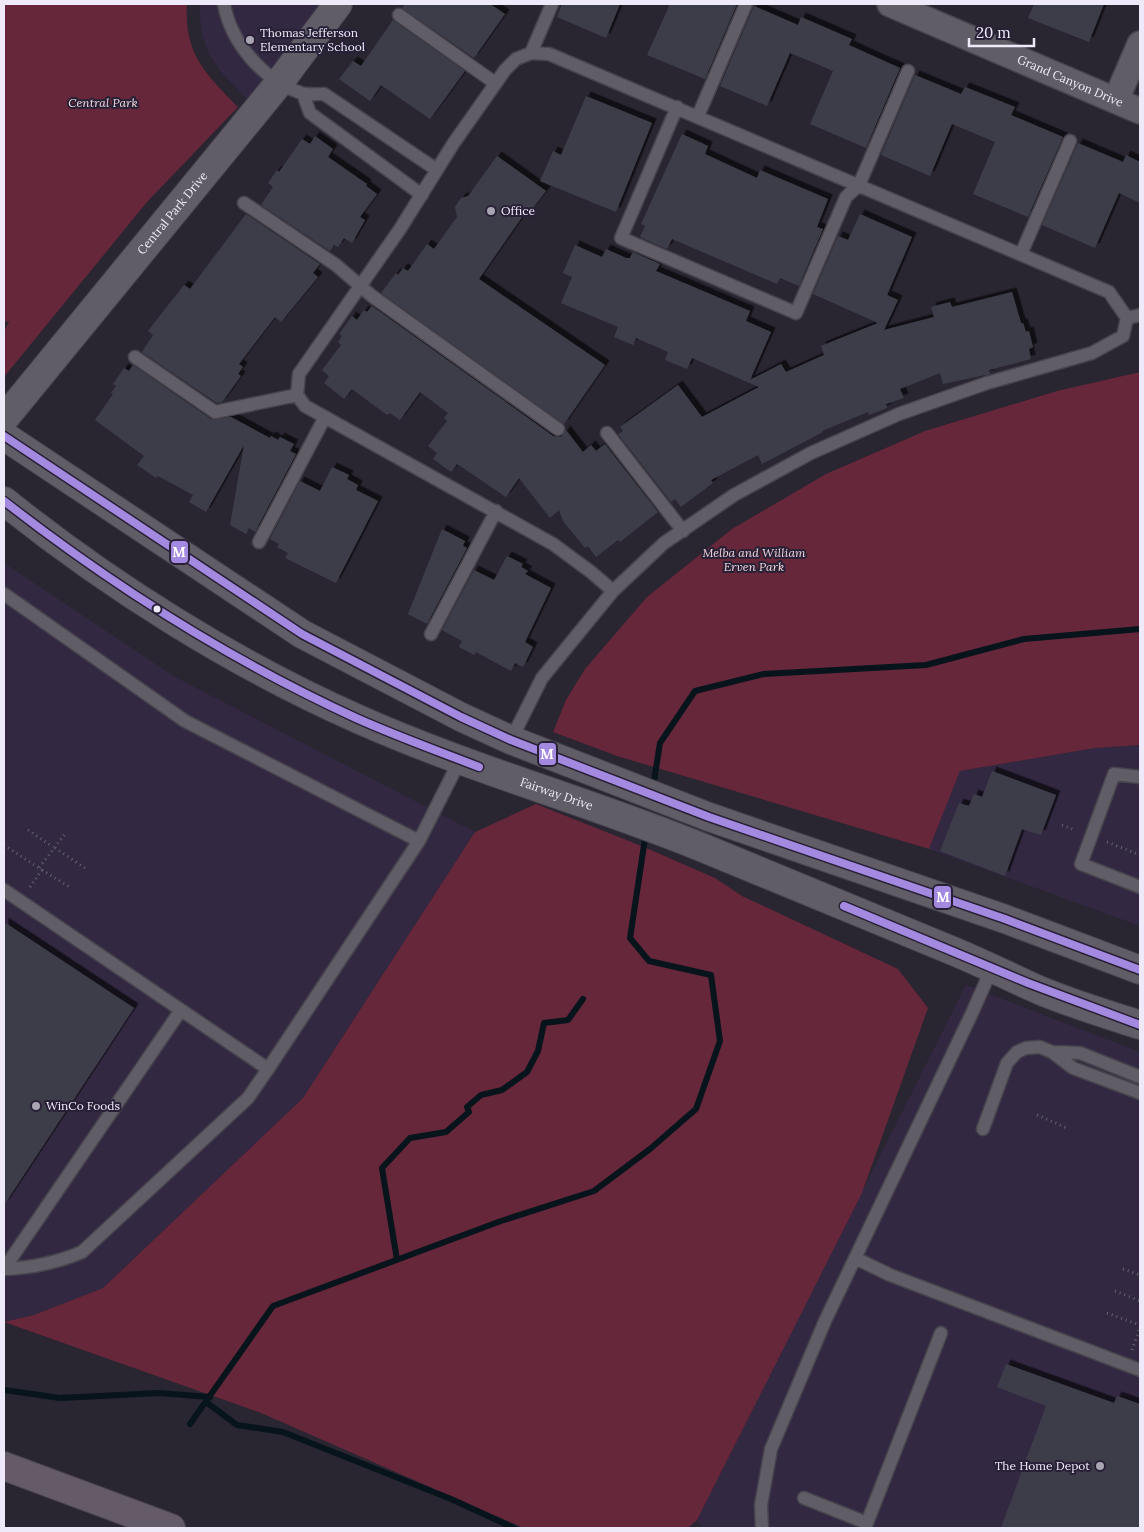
<svg xmlns="http://www.w3.org/2000/svg" width="1144" height="1532" font-family="Lora,serif">
  <style>
    .built { fill: #322842 }
    .green { fill: #652739 }
    .lines { fill: none; stroke-linecap: round; stroke-linejoin: round }
    .stream { stroke: #07141b; stroke-width: 6 }
    .building { fill: #3e3e48; filter: url(#shadow) }
    .lane-casing { stroke: #46434d; stroke-width: 15 }
    .street-casing { stroke: #46434d; stroke-width: 28 }
    .secondary-casing { stroke: #46434d; stroke-width: 30 }
    .highway-casing { stroke: #46434d; stroke-width: 30 }
    .path { stroke: #66636d; stroke-width: 3; stroke-dasharray: 1 4; stroke-linecap: butt }
    .lane { stroke: #605d67; stroke-width: 12 }
    .street { stroke: #605d67; stroke-width: 25 }
    .secondary { stroke: #605d67; stroke-width: 28 }
    .highway { stroke: #645a68; stroke-width: 28 }
    .bus-1-casing { stroke: #282036; stroke-width: 11 }
    .bus-1 { stroke: #a389e0; stroke-width: 8 }
    .poi-dot { fill: #aaa5b3; stroke: #282036; stroke-width: 2 }
    .bus-dot { fill: #efeaf9; stroke: #282036; stroke-width: 2 }
    .labels { text-anchor: middle; stroke-width: 4; stroke-linejoin: round; paint-order: stroke }
    .poi-label { font-size: 12px; fill: #efeaf9; stroke: #282036; text-anchor: start }
    .street-label { font-size: 12px; fill: #efeaf9; stroke: #282036 }
    .park-label { font-size: 12px; font-style: italic; fill: #f3d7db; stroke: #282036 }
    .line-badge { stroke: #282036; stroke-width: 2 }
    .badge-label { font-size: 14px; text-anchor: middle; font-weight: bold; fill: #fff }
  </style>
  <defs>
    <filter id="shadow"><feDropShadow dx="4.5" dy="-4.5" stdDeviation="0" flood-color="#0009"/></filter>
  </defs>
  <rect width="100%" height="100%" fill="#292531"/>
  <path class="built" d="M199,4H326L247,99L221,72L208,52L201,29Z
    M4,563L175,677L475,832L303,1098L103,1288L34,1315L4,1322Z
    M1140,745V926L929,849L960,771L1095,748Z
    M966,985L1140,1052V1528H702L697,1520Z"/>
  <path class="green" d="M4,4H187C184,54 205,73 238,107L147,202L4,377V331L9,322L4,321Z
    M1140,372V745L1095,748L960,771L929,849L617,756L553,732L566,700L585,669L647,597L732,529L826,474L925,431L1057,391Z
    M536,804L644,847L715,878L742,896L898,969L928,1008L862,1193L697,1520L688,1528H524L261,1413L4,1322L34,1315L103,1288L303,1098L475,832Z"/>
  <g class="lines">
    <path class="stream" d="M653,787L660,743L695,691L764,674L926,665L1024,639L1140,629
      M397,1260L382,1168L410,1138L446,1132L469,1112L467,1107L481,1095L502,1090L527,1072L538,1051L544,1023L568,1020L583,999
      M4,1390L60,1398L159,1393L210,1397
      M206,1402L237,1425L283,1432L451,1499L514,1528
      M190,1424L273,1306L501,1221L594,1191L650,1149L696,1109L720,1041L711,975L649,961L630,938L646,832"/>
  </g>
  <path class="building" d="M405,4H490L505,14L474,58L402,8Z
    M562,4H620L606,38L557,17Z
    M670,4H737L705,79L647,55Z
    M1034,4H1104L1089,42L1028,18Z
    M754,6L798,25L801,17L852,39L849,45L900,68L866,148L810,124L833,71L817,64L790,53L767,106L720,86Z
    M393,20L465,71L430,119L381,85L370,101L339,79L353,61L361,66Z
    M915,75L961,94L965,87L1015,107L1011,115L1063,137L1028,217L973,194L995,142L952,124L930,176L881,155Z
    M586,96L652,123L616,212L540,181L553,151L561,155Z
    M682,134L708,146L705,154L757,178L760,170L828,199L817,227L823,229L799,286L780,278L777,284L672,239L667,249L640,237L645,226L641,224Z
    M315,136L333,149L328,157L367,184L366,186L377,194L360,217L365,220L352,243L344,238L338,247L334,245L330,251L261,205L273,187L268,183L277,170L279,172L302,139L310,144Z
    M1078,143L1123,162L1126,155L1140,162V203L1119,193L1095,248L1042,225Z
    M497,156L546,191L532,209L529,207L479,279L605,365L564,424L381,293L396,273L398,275L403,268L408,271L427,244L434,249L457,217L455,207L461,198L468,196Z
    M246,214L320,264L313,273L318,277L281,322L275,317L239,364L243,367L238,374L241,376L222,402L217,403L142,352L153,335L148,331L158,318L184,285L190,289Z
    M860,214L912,237L887,295L898,300L884,330L934,317L931,307L950,302L952,307L1012,292L1021,323H1023L1026,332L1029,331L1033,347L1029,349L1031,359L989,370L990,374L943,384L940,373L900,389L904,398L886,404L887,408L869,415L868,412L822,431L823,432L762,464L758,455L711,480L713,483L681,507L675,499L671,502L618,434L623,431L620,427L678,385L702,417L759,387L692,358L687,369L665,360L668,352L636,338L633,345L614,337L618,327L561,303L572,277L563,273L575,245L602,257L606,249L626,258H630L633,252L660,264L656,271L750,311L746,321L771,332L750,380L781,364L786,372L824,355L821,346L878,323L813,294L838,236L848,240Z
    M372,306L553,436L561,437L566,430L583,452L591,445L596,451L605,444L658,512L620,542L618,540L596,557L588,546L585,548L563,521L559,510L550,518L519,478L506,497L457,464L451,472L433,459L437,453L428,446L447,421L444,418L448,413L420,392L400,420L390,413L387,415L352,389L344,399L324,383L329,376L322,370L341,345L338,342L342,336L339,334L352,316L357,320L364,310L367,312Z
    M133,365L211,419L231,417L270,438L271,436L278,440L280,437L294,444L290,451L296,454L255,532L249,528L246,534L230,525L244,445L206,512L189,502L193,495L158,476L156,478L137,465L144,456L95,420L113,394L111,393L116,386L113,384L124,368L129,371Z
    M332,467L349,475L347,479L358,485L356,490L378,501L336,583L285,558L288,553L277,547L279,544L270,539L300,481L320,491Z
    M442,529L465,541L463,546L467,548L427,624L408,614Z
    M507,556L523,564L521,567L528,571L525,574L551,588L525,642L533,647L523,667L515,663L511,671L476,652L474,655L459,647L462,641L442,630L474,570L494,580Z
    M992,771L1056,795L1041,835L1022,829L1005,876L940,851L959,803L969,806L974,794L982,797Z
    M4,922L134,1008L4,1205Z
    M1006,1364L1114,1403L1117,1396L1140,1404V1528H1001L1046,1406L997,1387Z"/>
  <g class="lines">
    <defs>
      <path id="lane" d="M224,4C231,43 263,80 301,93C308,95 316,94 324,94L437,170
        M399,15L495,83
        M531,53L552,4
        M303,94L310,113L422,195
        M677,107L621,238L796,313L846,197L859,185L908,71
        M698,116L746,4
        M244,203L336,265L372,296L558,429
        M1021,254L1070,141
        M1127,318L1140,315
        M135,357L215,412L297,395
        M607,433L683,531
        M259,542L325,417
        M4,594L185,721L419,841
        M431,634L496,511
        M511,740L542,678L613,591L664,543L734,495L811,453L899,414L987,383L1092,353L1123,336L1127,318L1109,292L549,54L531,53L516,59L505,70L453,144L400,229L299,374L297,395L305,406L553,544L591,572L613,591
        M1140,777L1114,774L1081,864L1140,887
        M4,890L268,1069L248,1098L82,1252C56,1263 32,1268 4,1269
        M1052,1052L1073,1068L1140,1093
        M268,1069L419,841L460,760
        M983,1129L1007,1063L1017,1052L1026,1048L1040,1047L1052,1052L1080,1053L1140,1077
        M855,1258L890,1275L1140,1370
        M4,1269L181,1010
        M804,1498L867,1523L941,1333
        M762,1528L761,1505L771,1449L825,1321L972,1013L992,968"/>
      <g id="street">
        <path id="s1" d="M890,4L1140,111"/>
        <path d="M1116,100L1140,44"/>
      </g>
      <g id="secondary">
        <path id="s2" d="M4,419L279,83L338,4"/>
        <path d="M4,436L302,634L461,717L511,740L709,817L1005,919L1140,970"/>
        <path id="s3" d="M4,501C110,586 234,664 358,719C470,769 588,801 701,847C785,881 869,916 953,951C982,963 1010,977 1039,990C1072,1004 1106,1014 1140,1025"/>
      </g>
      <path id="highway" d="M4,1466L171,1528"/>
    </defs>
    <use href="#lane" class="lane-casing"/>
    <use href="#street" class="street-casing"/>
    <use href="#secondary" class="secondary-casing"/>
    <use href="#highway" class="highway-casing"/>
    <path class="path" d="M1062,825L1075,830
      M28,830L53,847
      M1107,842L1140,855
      M4,845L39,868
      M55,848L85,868
      M42,870L71,888
      M30,887L42,870L39,868L65,834
      M1037,1115L1067,1128
      M1123,1269L1140,1275
      M1115,1291L1140,1301
      M1107,1313L1140,1325
      M1132,1350L1140,1327"/>
    <use href="#lane" class="lane"/>
    <use href="#street" class="street"/>
    <use href="#secondary" class="secondary"/>
    <use href="#highway" class="highway"/>
    <defs>
      <path id="bus-1" d="M4,436L302,634L461,717L511,740L709,817L1005,919L1140,970
        M4,501C113,586 230,660 356,718C396,736 438,751 479,767
        M844,906L1028,983L1140,1025"/>
    </defs>
    <use href="#bus-1" class="bus-1-casing"/>
    <use href="#bus-1" class="bus-1"/>
  </g>
  <g class="poi-dot">
    <circle cx="250" cy="40" r="5"/>
    <circle cx="491" cy="211" r="5"/>
    <circle cx="36" cy="1106" r="5"/>
    <circle cx="1100" cy="1466" r="5"/>
  </g>
  <circle class="bus-dot" cx="157" cy="609" r="4.5"/>
  <g class="labels">
    <g class="poi-label">
      <text x="260" y="37">Thomas Jefferson<tspan x="260" dy="14">Elementary School</tspan></text>
      <text x="501" y="215">Office</text>
      <text x="46" y="1110">WinCo Foods</text>
      <text x="1090" y="1470" text-anchor="end">The Home Depot</text>
    </g>
    <g class="street-label">
      <text dy="4" stroke="none"><textPath href="#s1" startOffset="196">Grand Canyon Drive</textPath></text>
      <text dy="4" stroke="none"><textPath href="#s2" startOffset="266">Central Park Drive</textPath></text>
      <text dy="4" stroke="none"><textPath href="#s3" startOffset="629">Fairway Drive</textPath></text>
    </g>
    <g class="park-label">
      <text x="103" y="107">Central Park</text>
      <text x="754" y="557">Melba and William<tspan x="754" dy="14">Erven Park</tspan></text>
    </g>
  </g>
  <g class="line-badge">
    <rect x="170" y="540" width="19" height="24" rx="5" fill="#a389e0"/>
    <rect x="538" y="742" width="19" height="24" rx="5" fill="#a389e0"/>
    <rect x="933" y="885" width="19" height="24" rx="5" fill="#a389e0"/>
  </g>
  <g class="badge-label">
    <text x="179" y="557">M</text>
    <text x="547" y="759">M</text>
    <text x="943" y="902">M</text>
  </g>
  <rect width="1144" height="1532" fill="none" stroke="#efeaf9" stroke-width="10"/>
  <path d="M969 38v8h65v-8" fill="none" stroke="#efeaf9" stroke-width="2.5"/>
  <text x="976" y="38" font-size="15" fill="#efeaf9" stroke="#282036" stroke-width="4" paint-order="stroke">20 m</text>
</svg>
